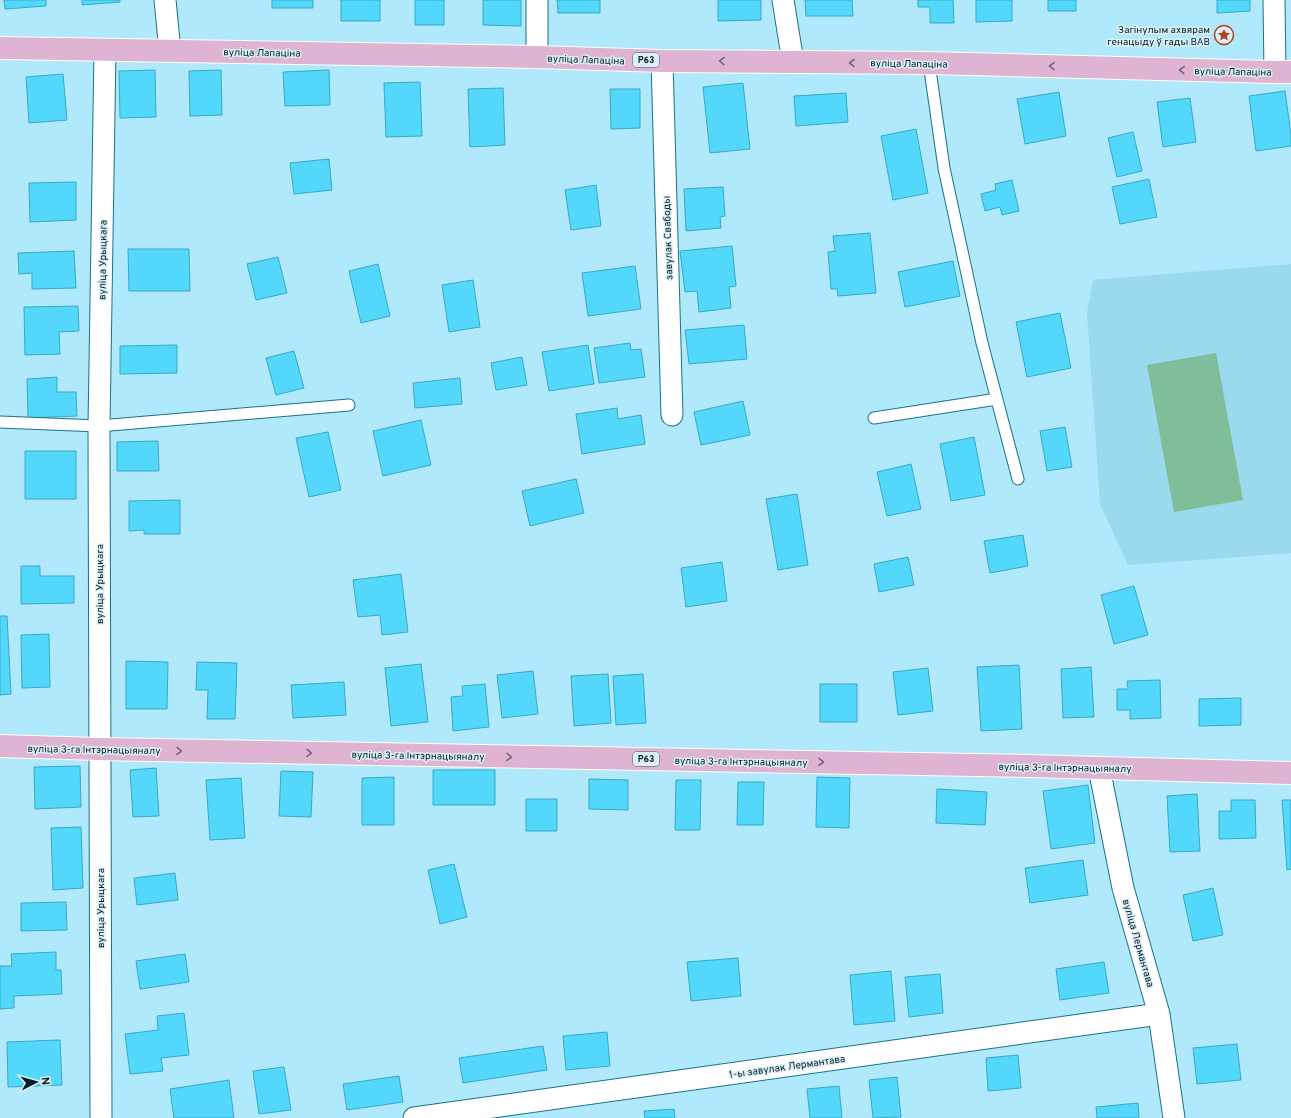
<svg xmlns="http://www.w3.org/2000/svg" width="1291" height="1118" font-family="Overpass,sans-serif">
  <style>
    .built { fill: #9bd9ed }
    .green { fill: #80bd9a }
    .building { fill: #53d8fc; stroke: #38a9c6 }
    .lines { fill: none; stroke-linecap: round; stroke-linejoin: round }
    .service-casing { stroke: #197389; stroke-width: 13 }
    .minor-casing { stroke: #197389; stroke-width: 23 }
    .primary-casing { stroke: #fff; stroke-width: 24 }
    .service { stroke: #fff; stroke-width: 11 }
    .minor { stroke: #fff; stroke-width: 21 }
    .primary { stroke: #dfb3d2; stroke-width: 22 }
    .oneway { stroke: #70687c }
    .labels { text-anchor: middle; stroke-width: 3; stroke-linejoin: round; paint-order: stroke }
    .shield { fill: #ddeff5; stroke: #425d65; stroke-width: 1 }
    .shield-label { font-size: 9px; font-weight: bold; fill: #001e27 }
    .poi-label { font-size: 10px; fill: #001e27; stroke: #ddeff5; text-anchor: end }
    .street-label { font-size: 10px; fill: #001e27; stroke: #ddeff5 }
  </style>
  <rect width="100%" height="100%" fill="#afe9fb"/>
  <path class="built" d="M1291,264V553L1128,565L1100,504L1087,313L1093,280Z"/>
  <path class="green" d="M1216,353L1243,500L1174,512L1147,365Z"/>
  <path class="building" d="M4,0H46V6L5,9Z
    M82,0H120V2L82,5Z
    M272,0H313V8H272Z
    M341,0H380V21H341Z
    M415,0H444V25H415Z
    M483,0H521V26L483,25Z
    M557,0H600V13H558Z
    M718,0H761V20L718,21Z
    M805,0H852L853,16H806Z
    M918,0H953L954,23H930V7H918Z
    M976,0H1012V21L976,22Z
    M1048,0H1076V11H1048Z
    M1217,0H1250V11L1217,13Z
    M155,70L156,117L120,118L119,71Z
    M221,70L222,115L190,116L189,71Z
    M329,70L330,105L285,106L283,72Z
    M63,74L67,120L29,123L26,77Z
    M420,82L422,136L386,137L384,83Z
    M743,83L750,149L710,153L703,87Z
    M503,88L505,145L470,147L468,89Z
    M610,89H640V128L611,129Z
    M1285,91L1291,135V146L1256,151L1249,96Z
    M1059,92L1066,136L1025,144L1017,99Z
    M846,93L848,122L796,126L794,96Z
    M1190,98L1196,142L1163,147L1157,102Z
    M916,129L928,193L893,200L881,136Z
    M1133,132L1142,171L1117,177L1108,138Z
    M329,159L332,190L294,194L290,163Z
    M1149,179L1157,217L1120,224L1112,187Z
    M1012,180L1019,211L1002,215L1000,207L985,211L981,194L996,190L995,184Z
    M76,182V220L30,222L29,183Z
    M596,185L601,226L571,230L565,190Z
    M723,187L725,216L720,217L721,228L686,231L684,189Z
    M870,233L876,293L838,296L837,289H831L828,252L835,251L833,236Z
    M732,246L736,286L729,287L731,308L699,312L697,291L685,292L680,251Z
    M128,249H189L190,291H129Z
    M74,251L76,288L32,289V273L19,274L18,253Z
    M278,257L287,293L256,300L247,264Z
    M953,261L960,296L905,307L898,272Z
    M378,264L390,316L361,323L349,271Z
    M635,266L641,309L588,316L582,273Z
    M473,280L480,327L449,332L442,285Z
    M78,306L79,331L59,332L60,354L25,355L24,307Z
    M1060,313L1071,368L1027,377L1016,322Z
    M744,325L747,359L689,364L685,330Z
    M630,343L631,350L641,349L645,377L599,383L594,348Z
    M177,345V373L120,374V346Z
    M588,345L594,384L549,391L542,352Z
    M294,351L304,388L276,395L266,358Z
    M522,357L527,385L496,390L491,363Z
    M57,377V392H76L77,416L28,418L27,379Z
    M460,378L462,404L415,408L413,383Z
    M743,401L750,435L701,445L694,412Z
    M617,408L618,419L641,415L645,444L582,454L576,414Z
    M421,420L431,465L383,476L373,431Z
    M1065,427L1072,467L1047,471L1040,431Z
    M328,432L341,490L309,497L296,438Z
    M974,437L985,495L951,501L940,444Z
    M158,441L159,471H117V442Z
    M25,451H76V499H25Z
    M911,464L921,509L887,516L877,472Z
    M576,479L584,513L530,526L522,491Z
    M797,494L808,565L778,570L766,499Z
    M180,500V534H144V530L129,531V501Z
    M1023,535L1028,566L990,573L984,541Z
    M908,557L914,585L879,592L874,564Z
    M722,562L727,601L686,607L681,568Z
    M21,566H40V576H74V603L21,604Z
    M401,574L408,632L382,635L380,615L358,617L353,580Z
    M1134,586L1148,635L1114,644L1101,595Z
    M0,616H7L11,694L0,695Z
    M49,634L50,687L22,688L21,635Z
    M126,661L168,662L167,709H126Z
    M197,662L237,663L235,719H207L208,690H196Z
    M421,664L428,722L391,726L385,668Z
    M1019,665L1022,729L981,731L977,667Z
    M1091,667L1094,717L1063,718L1061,669Z
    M928,668L933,711L898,715L893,672Z
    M533,671L538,714L502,718L497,675Z
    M608,674L611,723L574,726L571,676Z
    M643,674L646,723L616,725L613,676Z
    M1160,680L1161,718L1130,719V710H1117V689H1128L1127,681Z
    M344,682L346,715L293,718L291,685Z
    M485,684L489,727L453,731L451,697L463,696L462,686Z
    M820,684H857V722H820Z
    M1241,698V725L1199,726V699Z
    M80,766L81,807L35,809L34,767Z
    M156,768L159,816L133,817L130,770Z
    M433,770H495V805H433Z
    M281,771L313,772L311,817L279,816Z
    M394,777V825H362V778Z
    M817,777L850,778L849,828L816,827Z
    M241,778L245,838L210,840L206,780Z
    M589,779L628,780V810L589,809Z
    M676,780H701L700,830H675Z
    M738,782H764L763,825H737Z
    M1088,785L1095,843L1051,849L1043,791Z
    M937,789L987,792L985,825L936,823Z
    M1197,794L1200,851L1170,852L1167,796Z
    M526,799H557V831H526Z
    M1231,800H1255L1256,838L1219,839V811H1231Z
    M1282,800H1291V869L1287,870Z
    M81,827L83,888L53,890L51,828Z
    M1083,860L1088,895L1030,903L1025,868Z
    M454,864L467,917L440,924L428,870Z
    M175,873L178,900L137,905L134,878Z
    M1213,888L1223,935L1193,941L1183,895Z
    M66,902L67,930L21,931V903Z
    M56,952V970H61L62,994L14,996V1008L0,1009V966H12L11,954Z
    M185,954L189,982L140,989L136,961Z
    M738,958L741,996L691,1001L687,962Z
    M1104,962L1109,993L1060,1000L1056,969Z
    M891,971L895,1021L854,1025L850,975Z
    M940,974L943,1013L909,1017L905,977Z
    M184,1013L189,1055L161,1058L163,1071L130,1074L125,1034L158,1030L157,1016Z
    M607,1032L610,1066L566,1070L563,1036Z
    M60,1040L62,1085L8,1087L7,1042Z
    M1237,1044L1241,1080L1197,1084L1193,1048Z
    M543,1046L547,1070L463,1083L459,1058Z
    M1018,1055L1021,1088L988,1091L986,1058Z
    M284,1067L291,1110L259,1114L253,1071Z
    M399,1076L403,1102L347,1110L343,1084Z
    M897,1077L901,1117L873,1118L869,1080Z
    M229,1080L234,1118H174L170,1089Z
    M839,1086L842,1118H810L807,1089Z
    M1138,1103L1139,1118H1097L1096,1107Z
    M674,1109L675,1118H645L644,1111Z"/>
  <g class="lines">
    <defs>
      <path id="service" d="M929,63L944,168L982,343L1018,479
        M874,418L997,399
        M0,422L99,426L349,405"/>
      <path id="minor" d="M165,0L170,51
        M537,0V57
        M783,0L793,62
        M1274,0L1275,72
        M662,61L672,415
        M1099,768L1123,888L1159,1014L1174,1118
        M101,1118L99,426L105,50
        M414,1118L1159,1014"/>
      <path id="primary" d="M0,48L537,57L662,61L929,63L1275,72H1291
        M0,746L99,749L1027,766L1291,773"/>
    </defs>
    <use href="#service" class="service-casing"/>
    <use href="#minor" class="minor-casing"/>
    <use href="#primary" class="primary-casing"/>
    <use href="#service" class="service"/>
    <use href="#minor" class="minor"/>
    <use href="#primary" class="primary"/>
  </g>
  <defs><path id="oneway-chevron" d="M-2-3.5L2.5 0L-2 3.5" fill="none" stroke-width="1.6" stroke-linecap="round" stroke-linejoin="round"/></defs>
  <g class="oneway">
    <use href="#oneway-chevron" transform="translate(722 61) rotate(-179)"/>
    <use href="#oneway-chevron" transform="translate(852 63) rotate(-180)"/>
    <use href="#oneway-chevron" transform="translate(1052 66) rotate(-178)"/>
    <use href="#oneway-chevron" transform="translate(1182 70) rotate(-178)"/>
    <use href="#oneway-chevron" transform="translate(179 751) rotate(1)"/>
    <use href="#oneway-chevron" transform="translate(309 753) rotate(1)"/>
    <use href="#oneway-chevron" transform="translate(509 757) rotate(1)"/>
    <use href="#oneway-chevron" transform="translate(821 762) rotate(1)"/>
  </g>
  <defs>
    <symbol id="sight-ring" viewBox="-11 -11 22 22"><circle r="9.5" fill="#ddeff5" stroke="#ab4420" stroke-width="1.5"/><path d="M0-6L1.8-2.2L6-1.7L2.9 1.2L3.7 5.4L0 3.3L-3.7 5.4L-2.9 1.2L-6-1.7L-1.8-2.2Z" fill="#ab4420"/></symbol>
  </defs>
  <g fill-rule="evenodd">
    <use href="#sight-ring" x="1213" y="24" width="22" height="22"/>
  </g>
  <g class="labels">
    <g class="shield">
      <rect x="633" y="53" width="26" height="14" rx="3"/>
      <rect x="633" y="752" width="26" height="14" rx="3"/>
    </g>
    <g class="shield-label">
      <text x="646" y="63">Р63</text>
      <text x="646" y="762">Р63</text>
    </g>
    <g class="poi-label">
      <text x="1210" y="33">Загінулым ахвярам<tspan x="1210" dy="12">генацыду ў гады ВАВ</tspan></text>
    </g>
    <g class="street-label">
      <text transform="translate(262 52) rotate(1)" y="4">вуліца Лапаціна</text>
      <text transform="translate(586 59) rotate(2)" y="4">вуліца Лапаціна</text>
      <text transform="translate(909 63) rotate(1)" y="4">вуліца Лапаціна</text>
      <text transform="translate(1233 71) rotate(1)" y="4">вуліца Лапаціна</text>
      <text transform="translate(667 238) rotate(-92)" y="4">завулак Свабоды</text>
      <text transform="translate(102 260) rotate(-89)" y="4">вуліца Урыцкага</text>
      <text transform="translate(99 584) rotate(-90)" y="4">вуліца Урыцкага</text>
      <text transform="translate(94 749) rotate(1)" y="4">вуліца 3-га Інтэрнацыяналу</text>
      <text transform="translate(418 755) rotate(1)" y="4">вуліца 3-га Інтэрнацыяналу</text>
      <text transform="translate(741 761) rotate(1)" y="4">вуліца 3-га Інтэрнацыяналу</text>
      <text transform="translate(1065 767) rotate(1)" y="4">вуліца 3-га Інтэрнацыяналу</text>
      <text transform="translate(100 908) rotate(-90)" y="4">вуліца Урыцкага</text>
      <text transform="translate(1139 943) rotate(74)" y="4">вуліца Лермантава</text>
      <text transform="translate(787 1066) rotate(-8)" y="4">1-ы завулак Лермантава</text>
    </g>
  </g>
  <g transform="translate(36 1082) rotate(84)" stroke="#ddeff5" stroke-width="3" paint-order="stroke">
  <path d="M0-3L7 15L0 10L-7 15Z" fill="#001e27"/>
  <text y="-6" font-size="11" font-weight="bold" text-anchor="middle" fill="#001e27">N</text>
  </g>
</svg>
